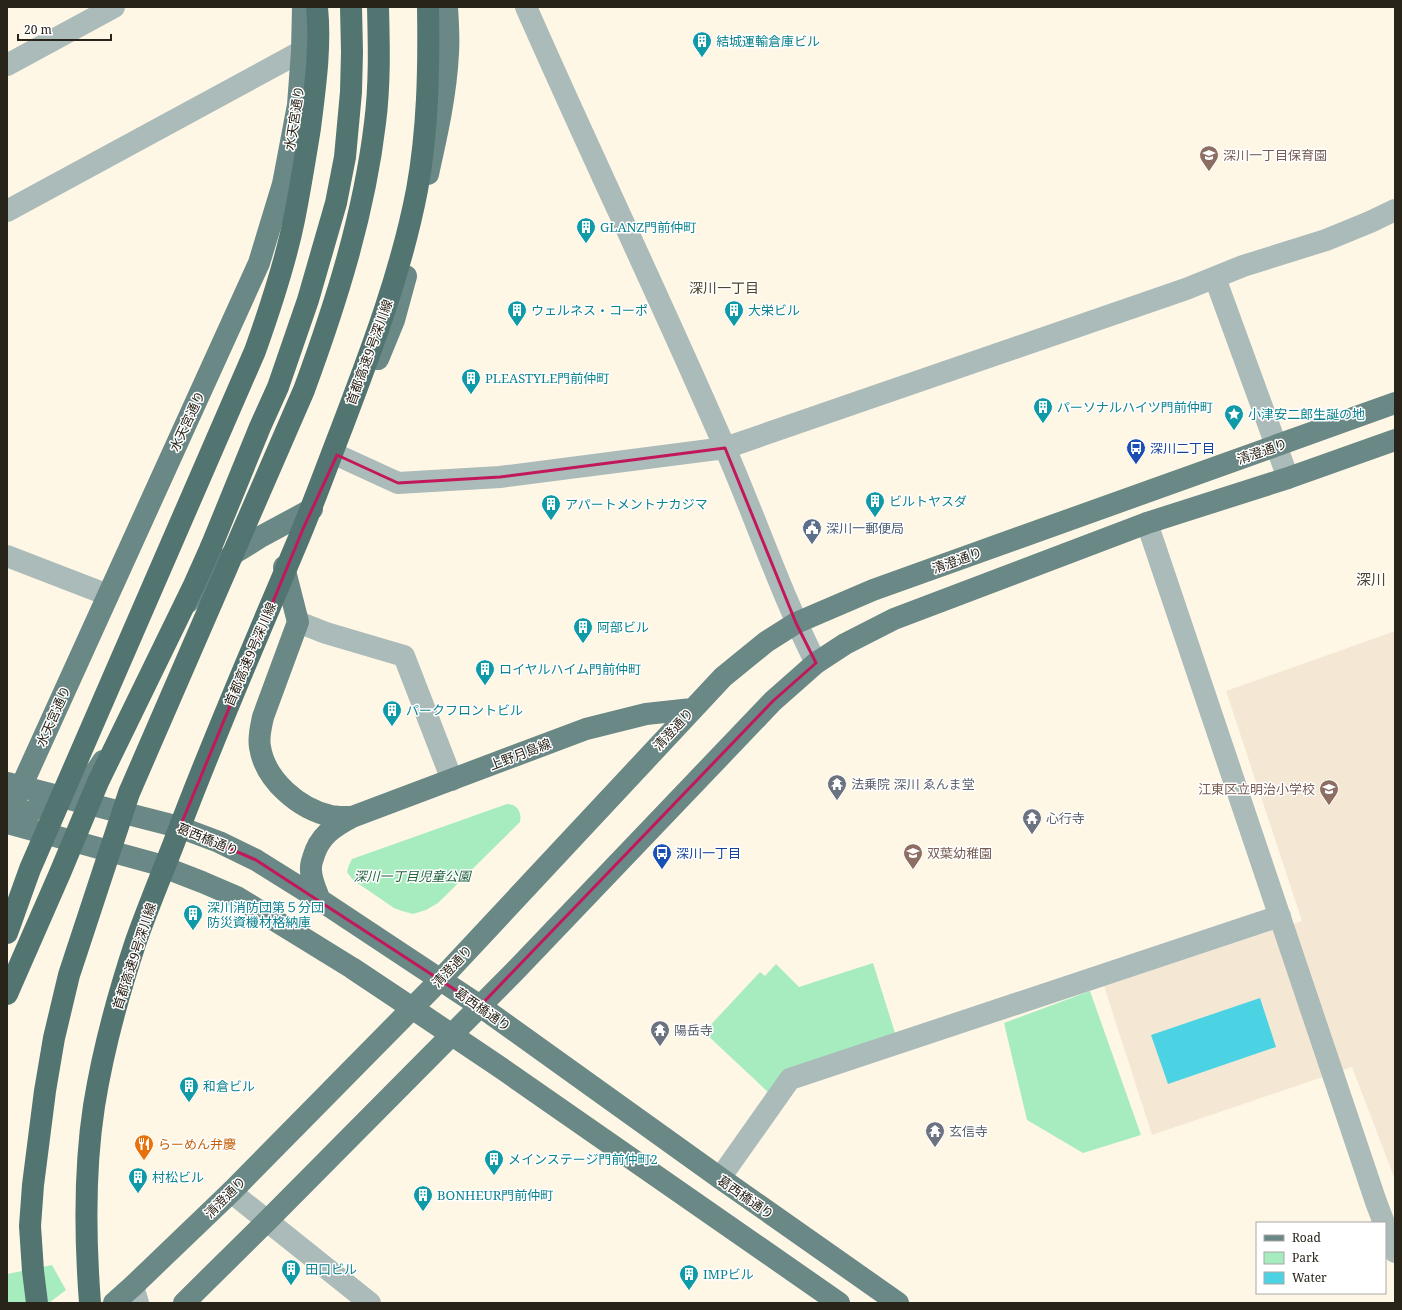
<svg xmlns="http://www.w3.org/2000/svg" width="1402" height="1310" font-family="'Noto Serif','Noto Sans JP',serif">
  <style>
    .education { fill: #f4e8d4 }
    .green { fill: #a7ecbf }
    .water { fill: #4cd3e3 }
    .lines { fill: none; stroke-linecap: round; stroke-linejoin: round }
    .minor { stroke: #abbbb9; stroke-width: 22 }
    .major { stroke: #6a8885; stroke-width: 22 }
    .highway { stroke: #537572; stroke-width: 22 }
    .highway-bridge { stroke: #537572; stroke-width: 22 }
    .marked { fill: none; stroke: #c2185b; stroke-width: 3; stroke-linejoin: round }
    .labels { text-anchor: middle; stroke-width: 3; stroke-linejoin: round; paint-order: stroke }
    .culture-label { font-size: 13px; fill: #0d838f; stroke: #fff; text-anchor: start }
    .street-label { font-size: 13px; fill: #292419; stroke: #fff }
    .education-label { font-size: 13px; fill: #785e54; stroke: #fff; text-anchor: start }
    .transit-label { font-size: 13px; fill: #164399; stroke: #fff; text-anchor: start }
    .service-label { font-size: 13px; fill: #4e5e75; stroke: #fff; text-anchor: start }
    .worship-label { font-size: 13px; fill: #5b616d; stroke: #fff; text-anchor: start }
    .park-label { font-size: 13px; font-style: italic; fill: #22623e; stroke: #fff }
    .food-label { font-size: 13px; fill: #c56008; stroke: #fff; text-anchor: start }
    .neighbourhood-label { font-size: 14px; fill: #4e442c; stroke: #fff }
    .quarter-label { font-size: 15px; fill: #4e442c; stroke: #fff }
  </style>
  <rect width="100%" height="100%" fill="#fff7e6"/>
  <path class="education" d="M1395,631V1180L1352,1067L1152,1135L1104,986L1302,921L1226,691Z"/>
  <path class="green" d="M507,804C518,804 522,813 520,822L438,903L426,910L413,914L402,911L394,908L353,880L347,872L349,865L352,859Z
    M873,963L896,1036L770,1094L704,1032L760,972L765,976L776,964L799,987Z
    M1090,991L1141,1135L1083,1153L1027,1120L1004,1023Z
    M52,1265L66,1290L49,1303H7V1274Z"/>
  <path class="water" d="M1260,998L1276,1047L1168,1084L1151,1035Z"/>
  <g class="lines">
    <path class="minor" d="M526,7C591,155 661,300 725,448C756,519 781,594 816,663
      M7,65L114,7
      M7,211L302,51
      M1215,278L1288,478
      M337,455L398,483L500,477L725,448L1186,289L1243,266L1326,240L1370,222L1395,210
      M1147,523L1376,1202L1384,1223
      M7,556L108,595
      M298,622L326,633L404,656L452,780
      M720,1178L790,1079L1280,916
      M231,1192L370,1303
      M1385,1227L1395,1252
      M133,1286L138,1303"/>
    <path class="major" d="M428,174C437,134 446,94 448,53C449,38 448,22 447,7
      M378,359L394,320L406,276
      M284,567L298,622L263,717C261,727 258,737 260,747C265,780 299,809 331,816C337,817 345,817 352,817
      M188,602L191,597L233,554L262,536L312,509
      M7,783L179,827L219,842L256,860L320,900L480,1006L720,1178L898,1303
      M7,818L259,263L283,184L298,105L302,51L303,7
      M7,821C17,818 26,813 36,809C69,795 83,793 103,761
      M7,823L153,863L202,882L237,897L352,968L412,1008L504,1070L839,1303
      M320,900C316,890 310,878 311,867C311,864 312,861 313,858C319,836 333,827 352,817L586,729L646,714L692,709
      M114,1303L133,1286L231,1192L440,980L723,677L766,642L796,623L873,590L1395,403
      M184,1303L267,1221L515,971L773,701L816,663L845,644L894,619L1147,523L1288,478L1395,440"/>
    <path class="highway" d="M211,547L260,427L278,387L308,300L336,203L345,157L351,92L352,52L351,7"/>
    <path class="highway-bridge" d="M7,933L30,869L255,351C270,309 285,264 294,220C300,190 305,159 310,128C315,88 321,47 317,7
      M7,994L60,873L98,782L194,585L211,547
      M37,1303L33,1271L30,1226L33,1185L45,1091L54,1038L69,975L129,793L304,390C336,303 364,215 375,123C380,84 379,46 378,7
      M90,1303C85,1238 84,1171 94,1106C103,1050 118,995 136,941C148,907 162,874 175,840C213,738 257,638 299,538C314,502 327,466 341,430C371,351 401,273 417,190C428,130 429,68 428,7"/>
  </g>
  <path class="marked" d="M725,448L796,623L816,663L773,701L480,1006L256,860L180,827L303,529L337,455L398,483L500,477Z"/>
  <defs>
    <symbol id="building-pin" viewBox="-11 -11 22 30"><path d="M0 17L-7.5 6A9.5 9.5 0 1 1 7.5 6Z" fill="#0f9aa8" stroke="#fff"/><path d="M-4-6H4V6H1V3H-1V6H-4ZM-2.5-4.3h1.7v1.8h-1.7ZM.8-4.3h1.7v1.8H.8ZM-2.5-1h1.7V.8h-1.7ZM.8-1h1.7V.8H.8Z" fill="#fff"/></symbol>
    <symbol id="school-pin" viewBox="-11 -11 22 30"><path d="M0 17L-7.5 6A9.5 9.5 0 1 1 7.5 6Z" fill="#8d6e63" stroke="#fff"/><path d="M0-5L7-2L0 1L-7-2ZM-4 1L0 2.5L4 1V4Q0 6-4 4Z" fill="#fff"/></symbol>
    <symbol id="sight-pin" viewBox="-11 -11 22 30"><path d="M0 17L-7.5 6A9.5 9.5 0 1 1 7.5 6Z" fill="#0f9aa8" stroke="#fff"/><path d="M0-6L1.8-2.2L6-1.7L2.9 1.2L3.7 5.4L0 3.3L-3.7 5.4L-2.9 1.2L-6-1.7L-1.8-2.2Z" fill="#fff"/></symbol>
    <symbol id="bus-pin" viewBox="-11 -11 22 30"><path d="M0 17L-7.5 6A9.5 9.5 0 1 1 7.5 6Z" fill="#1a4fb4" stroke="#fff"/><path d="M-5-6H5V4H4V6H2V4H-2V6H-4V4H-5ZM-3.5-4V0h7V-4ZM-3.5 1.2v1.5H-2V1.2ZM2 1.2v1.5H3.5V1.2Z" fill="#fff"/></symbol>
    <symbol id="civic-pin" viewBox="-11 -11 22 30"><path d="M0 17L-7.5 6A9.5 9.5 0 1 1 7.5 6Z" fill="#5c6f8a" stroke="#fff"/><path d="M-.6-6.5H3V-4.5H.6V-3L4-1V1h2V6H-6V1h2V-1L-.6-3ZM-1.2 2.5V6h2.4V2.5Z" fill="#fff"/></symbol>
    <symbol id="temple-pin" viewBox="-11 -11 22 30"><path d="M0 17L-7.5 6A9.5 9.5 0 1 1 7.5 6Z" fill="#6b7280" stroke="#fff"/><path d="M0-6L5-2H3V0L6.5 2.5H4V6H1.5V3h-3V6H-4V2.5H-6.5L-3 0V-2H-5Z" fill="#fff"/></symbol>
    <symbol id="restaurant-pin" viewBox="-11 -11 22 30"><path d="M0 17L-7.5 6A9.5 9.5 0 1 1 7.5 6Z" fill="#e8710a" stroke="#fff"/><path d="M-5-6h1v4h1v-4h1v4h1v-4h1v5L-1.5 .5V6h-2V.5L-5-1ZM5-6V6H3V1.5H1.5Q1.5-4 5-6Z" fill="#fff"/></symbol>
  </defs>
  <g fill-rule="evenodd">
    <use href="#building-pin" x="691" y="30" width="22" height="30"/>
    <use href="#school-pin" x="1198" y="144" width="22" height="30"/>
    <use href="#building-pin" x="575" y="216" width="22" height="30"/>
    <use href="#building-pin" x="506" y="299" width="22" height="30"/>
    <use href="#building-pin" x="723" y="299" width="22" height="30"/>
    <use href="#building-pin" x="460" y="367" width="22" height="30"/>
    <use href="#building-pin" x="1032" y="396" width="22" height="30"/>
    <use href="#sight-pin" x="1223" y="403" width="22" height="30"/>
    <use href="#bus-pin" x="1125" y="437" width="22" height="30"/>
    <use href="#building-pin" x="864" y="490" width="22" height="30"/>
    <use href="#building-pin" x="540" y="493" width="22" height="30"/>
    <use href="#civic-pin" x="801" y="517" width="22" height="30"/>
    <use href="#building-pin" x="572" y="616" width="22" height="30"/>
    <use href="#building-pin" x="474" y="658" width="22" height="30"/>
    <use href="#building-pin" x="381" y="699" width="22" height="30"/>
    <use href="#temple-pin" x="826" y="773" width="22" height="30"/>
    <use href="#school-pin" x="1318" y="778" width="22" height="30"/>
    <use href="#temple-pin" x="1021" y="807" width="22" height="30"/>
    <use href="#bus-pin" x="651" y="842" width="22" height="30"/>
    <use href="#school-pin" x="902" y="842" width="22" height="30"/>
    <use href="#building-pin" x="182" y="903" width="22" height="30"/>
    <use href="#temple-pin" x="649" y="1019" width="22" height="30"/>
    <use href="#building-pin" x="178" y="1075" width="22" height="30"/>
    <use href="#temple-pin" x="924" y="1120" width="22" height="30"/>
    <use href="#restaurant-pin" x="133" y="1133" width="22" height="30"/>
    <use href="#building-pin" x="483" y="1148" width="22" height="30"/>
    <use href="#building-pin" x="127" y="1166" width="22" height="30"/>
    <use href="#building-pin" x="412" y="1184" width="22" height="30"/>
    <use href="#building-pin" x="280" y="1258" width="22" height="30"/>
    <use href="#building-pin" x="678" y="1263" width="22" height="30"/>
  </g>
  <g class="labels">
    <g class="culture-label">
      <text x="716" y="46">結城運輸倉庫ビル</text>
      <text x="600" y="232">GLANZ門前仲町</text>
      <text x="531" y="315">ウェルネス・コーポ</text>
      <text x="748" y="315">大栄ビル</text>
      <text x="485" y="383">PLEASTYLE門前仲町</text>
      <text x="1057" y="412">パーソナルハイツ門前仲町</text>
      <text x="1248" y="419">小津安二郎生誕の地</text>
      <text x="889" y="506">ビルトヤスダ</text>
      <text x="565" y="509">アパートメントナカジマ</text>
      <text x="597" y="632">阿部ビル</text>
      <text x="499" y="674">ロイヤルハイム門前仲町</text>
      <text x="406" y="715">パークフロントビル</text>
      <text x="207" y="912">深川消防団第５分団<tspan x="207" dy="15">防災資機材格納庫</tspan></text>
      <text x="203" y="1091">和倉ビル</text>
      <text x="508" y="1164">メインステージ門前仲町2</text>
      <text x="152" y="1182">村松ビル</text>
      <text x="437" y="1200">BONHEUR門前仲町</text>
      <text x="305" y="1274">田口ビル</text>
      <text x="703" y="1279">IMPビル</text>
    </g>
    <g class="street-label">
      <text transform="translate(294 118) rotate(-81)" y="5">水天宮通り</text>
      <text transform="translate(369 352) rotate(-70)" y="5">首都高速9号深川線</text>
      <text transform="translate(187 421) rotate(-65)" y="5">水天宮通り</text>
      <text transform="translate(1262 451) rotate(-19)" y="5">清澄通り</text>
      <text transform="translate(957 560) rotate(-20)" y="5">清澄通り</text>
      <text transform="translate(250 654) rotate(-67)" y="5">首都高速9号深川線</text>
      <text transform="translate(53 716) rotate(-66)" y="5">水天宮通り</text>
      <text transform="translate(673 729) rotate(-47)" y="5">清澄通り</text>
      <text transform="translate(520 754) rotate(-21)" y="5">上野月島線</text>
      <text transform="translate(208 839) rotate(22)" y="5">葛西橋通り</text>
      <text transform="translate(134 956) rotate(-72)" y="5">首都高速9号深川線</text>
      <text transform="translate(452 966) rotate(-47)" y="5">清澄通り</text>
      <text transform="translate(483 1009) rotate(35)" y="5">葛西橋通り</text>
      <text transform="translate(225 1197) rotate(-45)" y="5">清澄通り</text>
      <text transform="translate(746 1197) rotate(35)" y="5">葛西橋通り</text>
    </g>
    <g class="education-label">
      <text x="1223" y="160">深川一丁目保育園</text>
      <text x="1315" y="794" text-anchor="end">江東区立明治小学校</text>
      <text x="927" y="858">双葉幼稚園</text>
    </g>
    <g class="transit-label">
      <text x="1150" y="453">深川二丁目</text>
      <text x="676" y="858">深川一丁目</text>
    </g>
    <g class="service-label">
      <text x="826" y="533">深川一郵便局</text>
    </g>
    <g class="worship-label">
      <text x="851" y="789">法乗院 深川 ゑんま堂</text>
      <text x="1046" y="823">心行寺</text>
      <text x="674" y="1035">陽岳寺</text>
      <text x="949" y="1136">玄信寺</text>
    </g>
    <g class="park-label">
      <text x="412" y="881">深川一丁目児童公園</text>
    </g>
    <g class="food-label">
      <text x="158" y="1149">らーめん弁慶</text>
    </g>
    <g class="neighbourhood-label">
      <text x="724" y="293">深川一丁目</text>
    </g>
    <g class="quarter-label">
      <text x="1371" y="585">深川</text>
    </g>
  </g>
  <rect width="1402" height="1310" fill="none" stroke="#292419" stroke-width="16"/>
  <rect x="1256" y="1222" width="130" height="72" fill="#ffffff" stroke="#a9a7a3"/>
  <rect x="1264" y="1235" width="20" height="6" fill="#6a8885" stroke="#a9a7a3"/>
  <text x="1292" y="1242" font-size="12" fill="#292419">Road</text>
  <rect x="1264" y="1252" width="20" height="12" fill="#a7ecbf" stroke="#a9a7a3"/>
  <text x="1292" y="1262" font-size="12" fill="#292419">Park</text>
  <rect x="1264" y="1272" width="20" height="12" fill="#4cd3e3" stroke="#a9a7a3"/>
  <text x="1292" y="1282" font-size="12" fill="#292419">Water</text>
  <path d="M18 34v6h93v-6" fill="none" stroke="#292419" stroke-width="2"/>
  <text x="24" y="34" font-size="12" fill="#292419" stroke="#ffffff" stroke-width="3" paint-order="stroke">20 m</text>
</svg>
